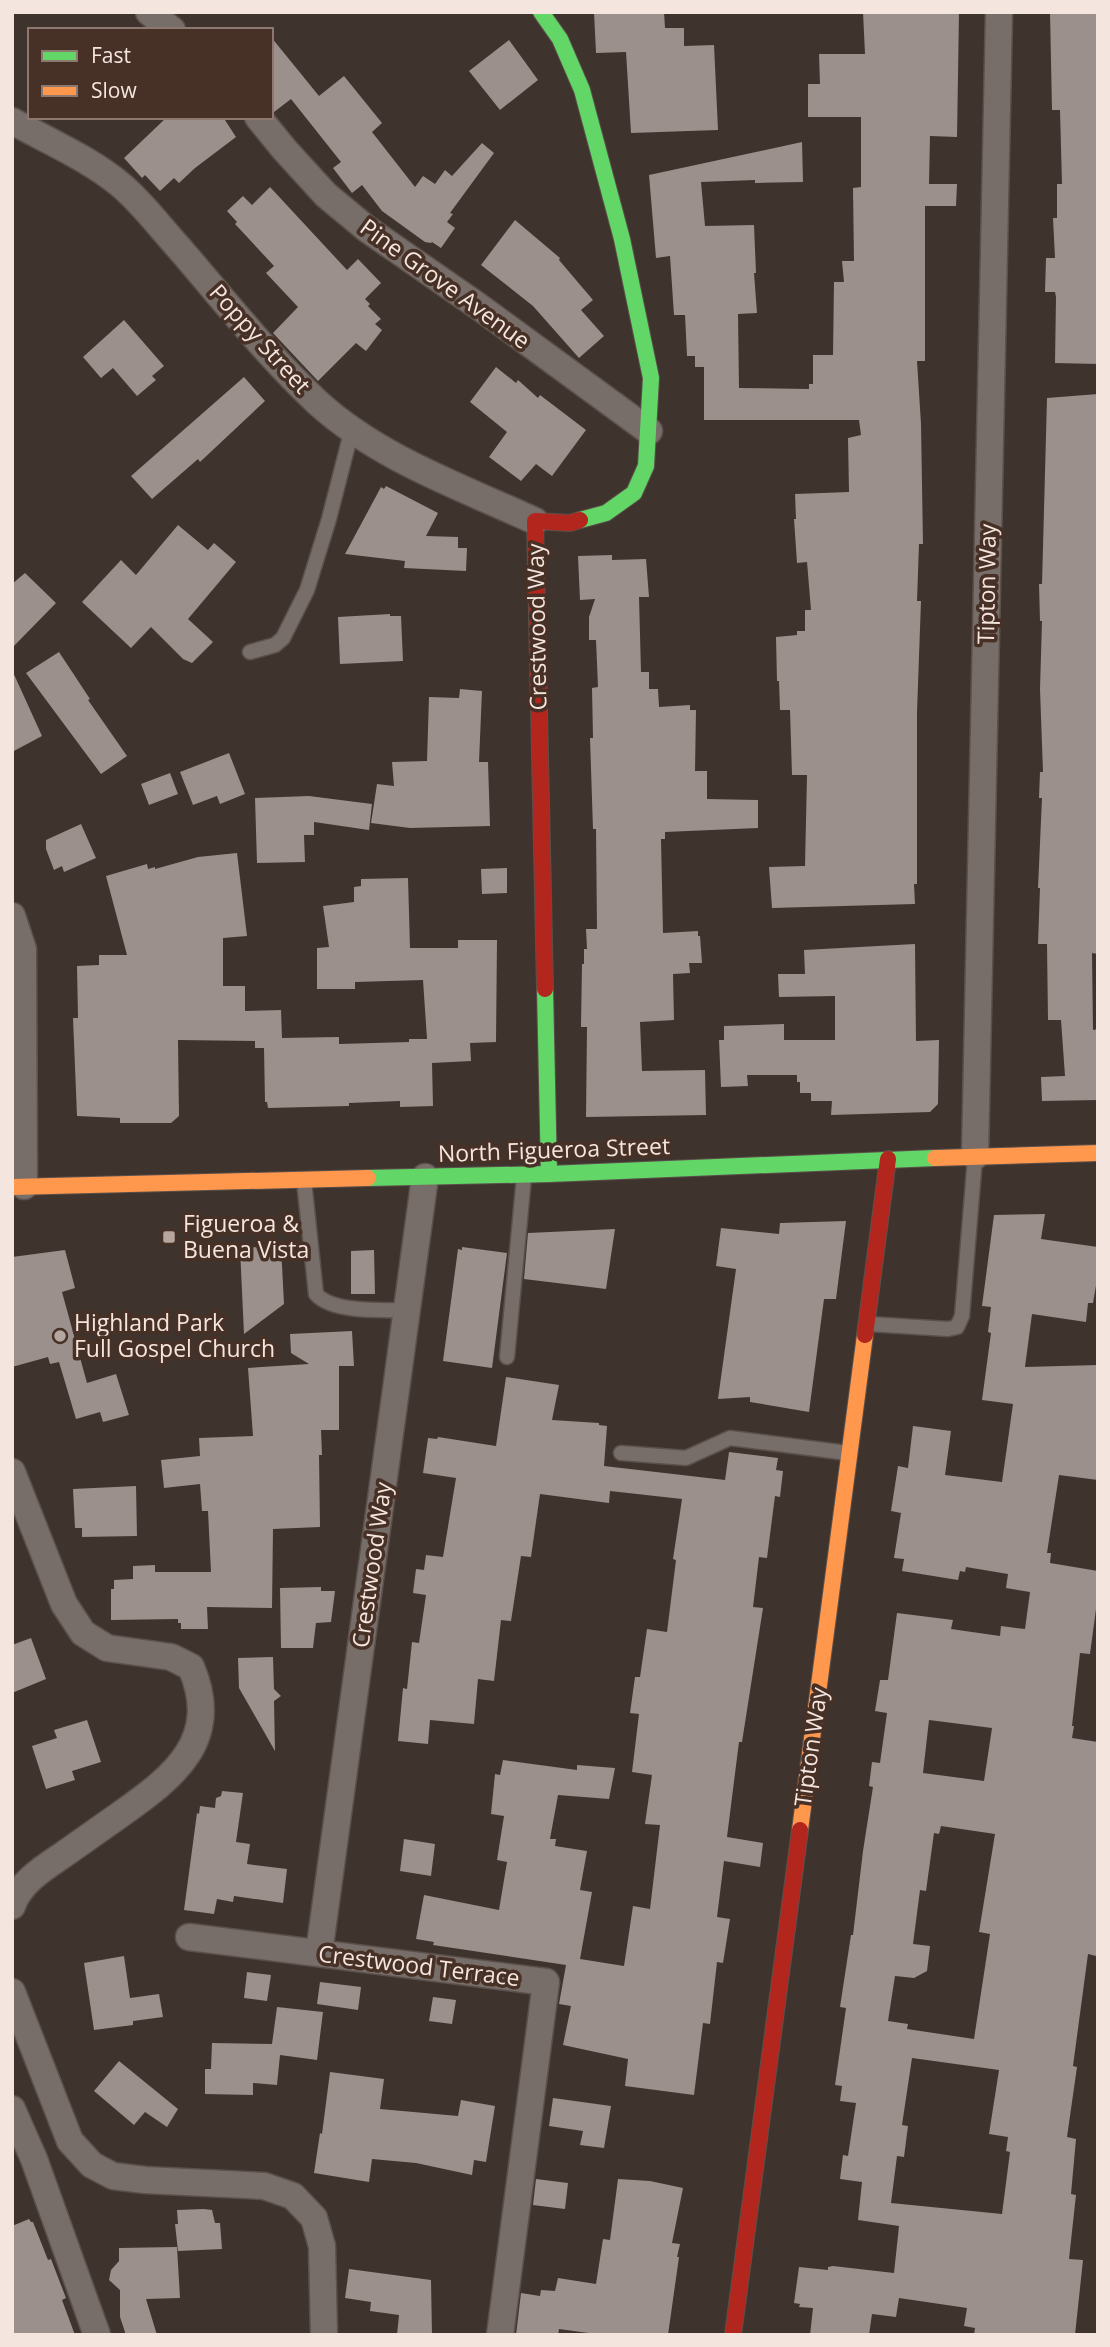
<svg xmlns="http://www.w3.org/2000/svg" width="1110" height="2347" font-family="'Open Sans',sans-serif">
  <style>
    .building { fill: #9b908b; fill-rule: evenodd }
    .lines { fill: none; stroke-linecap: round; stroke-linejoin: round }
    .lane-casing { stroke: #5b504b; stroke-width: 17 }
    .street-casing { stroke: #5b504b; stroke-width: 29 }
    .fast-casing { stroke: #5b504b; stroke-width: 18 }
    .slow-casing { stroke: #5b504b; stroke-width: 18 }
    .jam-casing { stroke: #5b504b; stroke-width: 18 }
    .lane { stroke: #786e69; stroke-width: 14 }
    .street { stroke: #786e69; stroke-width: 26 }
    .fast { stroke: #63d668; stroke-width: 16 }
    .slow { stroke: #ff974d; stroke-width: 16 }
    .jam { stroke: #b3261e; stroke-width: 16 }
    .poi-dot { fill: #b5a7a0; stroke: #473025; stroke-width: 2.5 }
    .labels { text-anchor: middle; stroke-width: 7; stroke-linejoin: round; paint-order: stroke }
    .street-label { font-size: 23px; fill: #f4e5de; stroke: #473025 }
    .poi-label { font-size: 23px; fill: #f4e5de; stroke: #473025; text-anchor: start }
  </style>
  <rect width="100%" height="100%" fill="#3f332d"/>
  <path class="building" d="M594,12H664L665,28H684V46L714,45L718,130L631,133L626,52L596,53Z
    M863,12H959L957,137L930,136L929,184H957L956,206H925V361H917L921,424L923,544H919L917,601H921L917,712V884H914L915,904L772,908L769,867L805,866L807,775H792L790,710H780L779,681H777L776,637L797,635V631H805V610H811L807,562L797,563L794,519H796L795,494L849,492L848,438L861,435L859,420H704V367H695V356H687L685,315H674L670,256L656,258L649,175L802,142L803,182L755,183V180L701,182L705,226L754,225L756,273H754L757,313L738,314L739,388L809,389V384H813V355H833L834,282H844L842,261H854L853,188L861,187V117H808V84H820L819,54H865Z
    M1050,12H1098V364L1055,363L1056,297L1055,292H1045L1046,258H1055L1053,218H1057V184H1062L1060,110H1052Z
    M271,37L319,96L344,76L382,123L372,132L415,187L423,176L435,184L445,170L452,176L482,143L494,153L450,213L453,214L447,222L455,228L441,248L432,242L431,243L425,242L382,211L362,185L352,193L333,168L341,162L291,99L274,112L271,108Z
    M509,40L538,80L500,110L469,71Z
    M167,117H223L236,137L195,168L179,183L174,178L160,191L145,175L142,178L124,158Z
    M270,187L347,270L358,259L381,283L365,299L370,304L368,306L381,319L375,324L382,330L366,351L356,343L318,381L273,333L298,307L266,273L274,266L235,224L237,222L227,211L243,196L252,205Z
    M515,220L560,258L559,260L593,300L581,310L604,336L579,358L533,306L481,265Z
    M124,320L164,366L152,376L156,380L137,396L113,368L101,378L83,357Z
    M496,367L516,383L518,380L538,398L540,395L586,430L552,476L536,464L521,481L489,457L507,432L470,402Z
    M244,377L265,401L200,462L198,459L152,499L131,476Z
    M1098,394V954L1092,953L1093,1030L1098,1029V1100L1042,1101L1041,1077L1065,1076L1061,1020H1048L1047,944H1038L1040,888H1038L1042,798H1039L1040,772H1043L1040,689L1042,621H1040L1039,584H1042L1047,398Z
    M386,486L438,513L426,536L458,537V548H467L466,571L404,568L405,561L345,554L381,487L384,489Z
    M178,525L208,550L214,543L236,562L188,619L213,642L192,663L183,659L151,627L131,648L82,602L121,560L136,575Z
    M612,555V560L646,559L649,597H639L641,672H649V689H658L659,707L690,705V710H696L695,771H707V799L758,800V828L665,832V839H661L663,933L698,931V936H700L702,963H689L690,973L673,974L674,1020L640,1022L642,1071L705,1070L706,1115L586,1117L587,1027H581L582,964H584V949H587L586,929H597L596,829H593L590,738H593L592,688L598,687L596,640H589V617L595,599L580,600L578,556Z
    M25,573L56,603L12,648V584Z
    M390,614V616H401L403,661L340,664L338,617Z
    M59,652L90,699L88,700L127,756L101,774L26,673Z
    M12,670L42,736L12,752Z
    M460,689L482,691L479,762H488L490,826L410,828L371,823L377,784L394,786L392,762L427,761L429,697L459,698Z
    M229,753L245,794L220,804L217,796L193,805L180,772Z
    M170,773L178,794L149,805L141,784Z
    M309,796L372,804L369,830L314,822V835H304L305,862L257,863L255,798Z
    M81,824L96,858L64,872L62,866L54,870L46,849V840Z
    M237,853L247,936L223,938V986H245V1011L281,1010L282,1038L339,1037V1044L409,1042V1039H427L423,980L355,982V989H317V948L329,947L323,906L354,902V887L361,886V879L408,878L410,948H458V940H497L496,1042L470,1043L471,1061L432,1063L433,1106L400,1107V1101L349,1103V1106L268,1108L267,1102H265L264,1048H255V1041L178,1040L179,1116L171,1123H120V1118L77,1116L73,1018H78L77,966L99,965V955H127L106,876L147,864L148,869L155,867V869L198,857Z
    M507,868V893L482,894L481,869Z
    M915,944L916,1041L939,1040L938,1104L930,1112L831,1115L832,1101H811V1093H800V1082H797V1075H747L748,1086L721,1087L719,1040H724V1026L784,1024V1040H835V996L779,997L778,974H805L804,950Z
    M1045,1214L1041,1239L1098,1247V1274L1093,1303H1088L1086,1322L1032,1314L1025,1367L1098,1365V1480L1059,1475L1047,1553H1051L1050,1563L1098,1571V1594L1090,1654L1080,1653L1072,1726H1074L1072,1738L1098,1742V1939L1096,1956L1088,1954L1073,2066L1077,2067L1067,2137L1076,2139L1071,2194L1076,2195L1069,2259L1083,2260L1075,2335H974L975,2328L964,2326L967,2308L899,2298L896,2317L872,2314L869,2335H810L813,2308L799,2307L800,2304L794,2303L799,2267L828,2270V2267L833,2266L894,2273L899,2226L858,2220L862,2182L840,2179L843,2155L848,2156L856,2103L840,2101L842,2086L835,2085L846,2008L840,2007L851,1935H853L863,1851L873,1787L869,1786L872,1762L880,1763L887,1713L875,1711L880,1680H888L897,1613L953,1620L951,1629L1000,1636L1001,1626L1025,1629L1030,1592L1006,1588L1008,1574L966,1567L965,1572L960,1571L958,1580L902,1571L904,1559L894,1558L901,1513L891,1511L898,1466L908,1468L913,1426L951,1431L945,1475L1002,1482L1013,1404L982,1400L991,1333L988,1332L991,1307L982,1306L994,1215ZM929,1720L992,1728L984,1781L923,1773ZM941,1826L995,1834L979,1932L990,1934L974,2039L907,2029L908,2024L888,2021L895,1976L914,1978L927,1971L930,1946L913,1944L920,1890L926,1891L934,1833L939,1834ZM912,2058L999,2070L989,2134L1008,2137L1006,2151L1010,2152L1002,2214L891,2203L897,2156L904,2157L908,2126L902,2125Z
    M846,1221L836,1299H824L809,1412L750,1402V1397L718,1399L736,1269L716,1266L721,1228L779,1234L780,1223Z
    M615,1229L606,1289L524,1279L528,1233Z
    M281,1246L284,1304L244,1334L240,1248Z
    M462,1247L507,1253L492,1368L443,1361L458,1249L462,1250Z
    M65,1250L75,1288L62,1292L87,1383L116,1374L129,1415L103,1422L100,1412L76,1419L59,1362L50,1364L48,1357L12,1367V1257Z
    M374,1250L375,1294H351V1251Z
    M352,1331L354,1366H339V1430H321L322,1455H319L320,1527L273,1529L272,1608L207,1607L208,1629H181V1623H178V1619L111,1620V1589H114V1580L133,1579V1566L155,1565V1572H211L208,1511H202L200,1484L164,1488L161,1460L200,1456L199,1438L253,1436L248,1368L309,1364L291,1353L290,1334Z
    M506,1377L559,1385L552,1420L599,1423V1425L607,1426L604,1466L725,1480L729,1452L778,1458L776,1470L783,1471L780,1497L775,1496L767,1558L759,1557L753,1607L763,1608L742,1742H739L727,1837L763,1843L760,1867L724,1861L717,1917L730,1919L723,1963L717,1962L710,2024L703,2023L694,2095L625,2086L628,2059L563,2045L571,2006L559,2004L566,1965L433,1945L434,1942L416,1939L424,1895L499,1910L507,1862L497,1860L504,1816L491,1814L495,1774L500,1775L503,1760L577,1770V1765L615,1768L609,1799L558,1795L550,1839H556L555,1846L587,1851L580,1890L592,1892L580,1959L624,1966L633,1906L650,1909L660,1825L645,1824L652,1775L632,1772L639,1714L630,1713L635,1677H640L647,1629L667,1632L676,1560L673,1559L682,1499L610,1491L609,1503L540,1494L531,1557L521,1556L511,1621L501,1620L494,1681L478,1679L474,1724L430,1720L428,1744L398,1741L403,1688L407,1689L412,1642L419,1643L426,1595L413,1593L416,1569L424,1570L426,1555L443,1557L456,1478L423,1473L428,1438L437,1439L438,1437L496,1446Z
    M136,1486L137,1536L82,1537V1528H75L73,1489Z
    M321,1587V1591H335L331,1622L316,1623L313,1648H281L280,1588Z
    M31,1638L46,1679L12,1693V1645Z
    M273,1657L274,1689L281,1696L274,1701L275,1751L239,1688L238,1658Z
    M87,1720L101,1762L72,1771L75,1780L46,1789L32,1746L57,1738L54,1730Z
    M222,1791L243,1793L236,1842L250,1844L247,1864L287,1869L283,1903L234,1896L233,1902L217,1899L214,1914L184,1910L197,1813L199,1814L200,1806L215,1808L216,1798L221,1796Z
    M404,1839L435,1844L431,1876L400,1871Z
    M124,1956L130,1998L159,1994L163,2017L133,2021V2025L94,2030L84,1963Z
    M247,1972L271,1975L267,2001L244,1998Z
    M320,1982L361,1987L358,2010L317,2004Z
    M433,1997L456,2000L452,2024L429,2021Z
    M277,2007L323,2012L317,2060L280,2055L277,2085L253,2083V2095L205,2094V2069H211L212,2043L272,2044Z
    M119,2061L178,2109L167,2127L145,2112L134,2125L94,2091Z
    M330,2072L384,2079L380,2109L458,2116L461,2100L495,2106L486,2162L474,2160L472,2175L416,2163L372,2159L369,2182L314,2173L320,2133L322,2134Z
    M553,2098L611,2106L604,2148L580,2145L583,2131L549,2126Z
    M536,2179L568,2183L565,2209L533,2205Z
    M618,2179L650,2181L683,2188L672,2243L680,2244L677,2257H679L668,2335H603L559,2329L558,2335H516L521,2293L540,2296L541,2290L555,2291L558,2278L596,2284L603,2239L610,2240Z
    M204,2209L212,2210L215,2223H220L222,2249L178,2251L175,2224H178L177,2210Z
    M29,2219L31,2222H33L48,2260L51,2259L66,2298L62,2300L75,2335H12V2226Z
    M177,2247L180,2298L146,2299L157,2335H126L120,2317V2290L109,2280L111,2270L119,2261V2248Z
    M349,2269L431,2280L432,2335H397L399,2315L370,2311L371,2302L345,2298Z"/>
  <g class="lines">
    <defs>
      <path id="lane" d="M250,652L275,645L283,638L307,590L329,519L352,429
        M304,1181L316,1294C332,1313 384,1310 407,1310
        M869,1324L948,1329L957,1327L962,1316L975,1158
        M507,1357L524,1177
        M621,1453L686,1458L730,1438L848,1453"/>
      <path id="street" d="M149,12L172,30
        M258,117L284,149L326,195L367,229L478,306L649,431
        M12,121C48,141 90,159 122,186C143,204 160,227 179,248C224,300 267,355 317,402C378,458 461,487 535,521
        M12,916L23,949L24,1186
        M975,1156L999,12
        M12,1472L64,1604L83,1633L107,1648L171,1657L191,1667C222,1739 175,1776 121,1814C101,1828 80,1843 60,1857C42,1869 19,1884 12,1906
        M189,1937L546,1982L500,2335
        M319,1953L425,1177
        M12,1992L70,2141L92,2165L113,2176L145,2180L264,2186L293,2196L314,2218L322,2246L324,2335
        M12,2109L34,2159L97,2335"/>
      <path id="fast" d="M541,12L560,39L582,90L622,239L651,378L646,466L634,493L606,513L580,520
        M545,989L549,1174
        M368,1178L549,1174L935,1158"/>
      <path id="slow" d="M935,1158L1098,1153
        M12,1187L368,1178
        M800,1830L865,1335"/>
      <path id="jam" d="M545,989L535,521L570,523L580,520
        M865,1335L888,1159
        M733,2335L800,1830"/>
    </defs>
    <use href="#lane" class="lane-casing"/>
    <use href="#street" class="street-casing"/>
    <use href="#fast" class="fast-casing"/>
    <use href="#slow" class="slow-casing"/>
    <use href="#jam" class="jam-casing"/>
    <use href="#lane" class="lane"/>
    <use href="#street" class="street"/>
    <use href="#fast" class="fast"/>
    <use href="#slow" class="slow"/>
    <use href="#jam" class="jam"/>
  </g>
  <g class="poi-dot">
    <rect x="162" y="1230" width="14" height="14" rx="3.5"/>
    <circle cx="60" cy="1336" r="7"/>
  </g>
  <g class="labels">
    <g class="street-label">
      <text transform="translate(445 284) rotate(36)" y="8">Pine Grove Avenue</text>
      <text transform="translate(260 339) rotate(48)" y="8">Poppy Street</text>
      <text transform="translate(987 584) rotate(-89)" y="8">Tipton Way</text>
      <text transform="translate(537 627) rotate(-91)" y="8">Crestwood Way</text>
      <text transform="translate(554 1150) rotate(-2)" y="8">North Figueroa Street</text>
      <text transform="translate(372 1565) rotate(-82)" y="8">Crestwood Way</text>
      <text transform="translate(811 1747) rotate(-82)" y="8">Tipton Way</text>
      <text transform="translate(419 1966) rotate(7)" y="8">Crestwood Terrace</text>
    </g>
    <g class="poi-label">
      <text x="183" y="1232">Figueroa &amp;<tspan x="183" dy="26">Buena Vista</tspan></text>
      <text x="74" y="1331">Highland Park<tspan x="74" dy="26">Full Gospel Church</tspan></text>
    </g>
  </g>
  <rect width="1110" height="2347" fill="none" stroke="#f4e5de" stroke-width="28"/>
  <rect x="28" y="28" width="245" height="91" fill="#473025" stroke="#8c786f" stroke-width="2"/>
  <rect x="42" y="51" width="35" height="10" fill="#63d668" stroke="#8c786f" stroke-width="2"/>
  <text x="91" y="63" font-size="21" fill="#f4e5de">Fast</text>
  <rect x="42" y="86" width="35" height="10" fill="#ff974d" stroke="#8c786f" stroke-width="2"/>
  <text x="91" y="98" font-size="21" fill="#f4e5de">Slow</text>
</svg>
